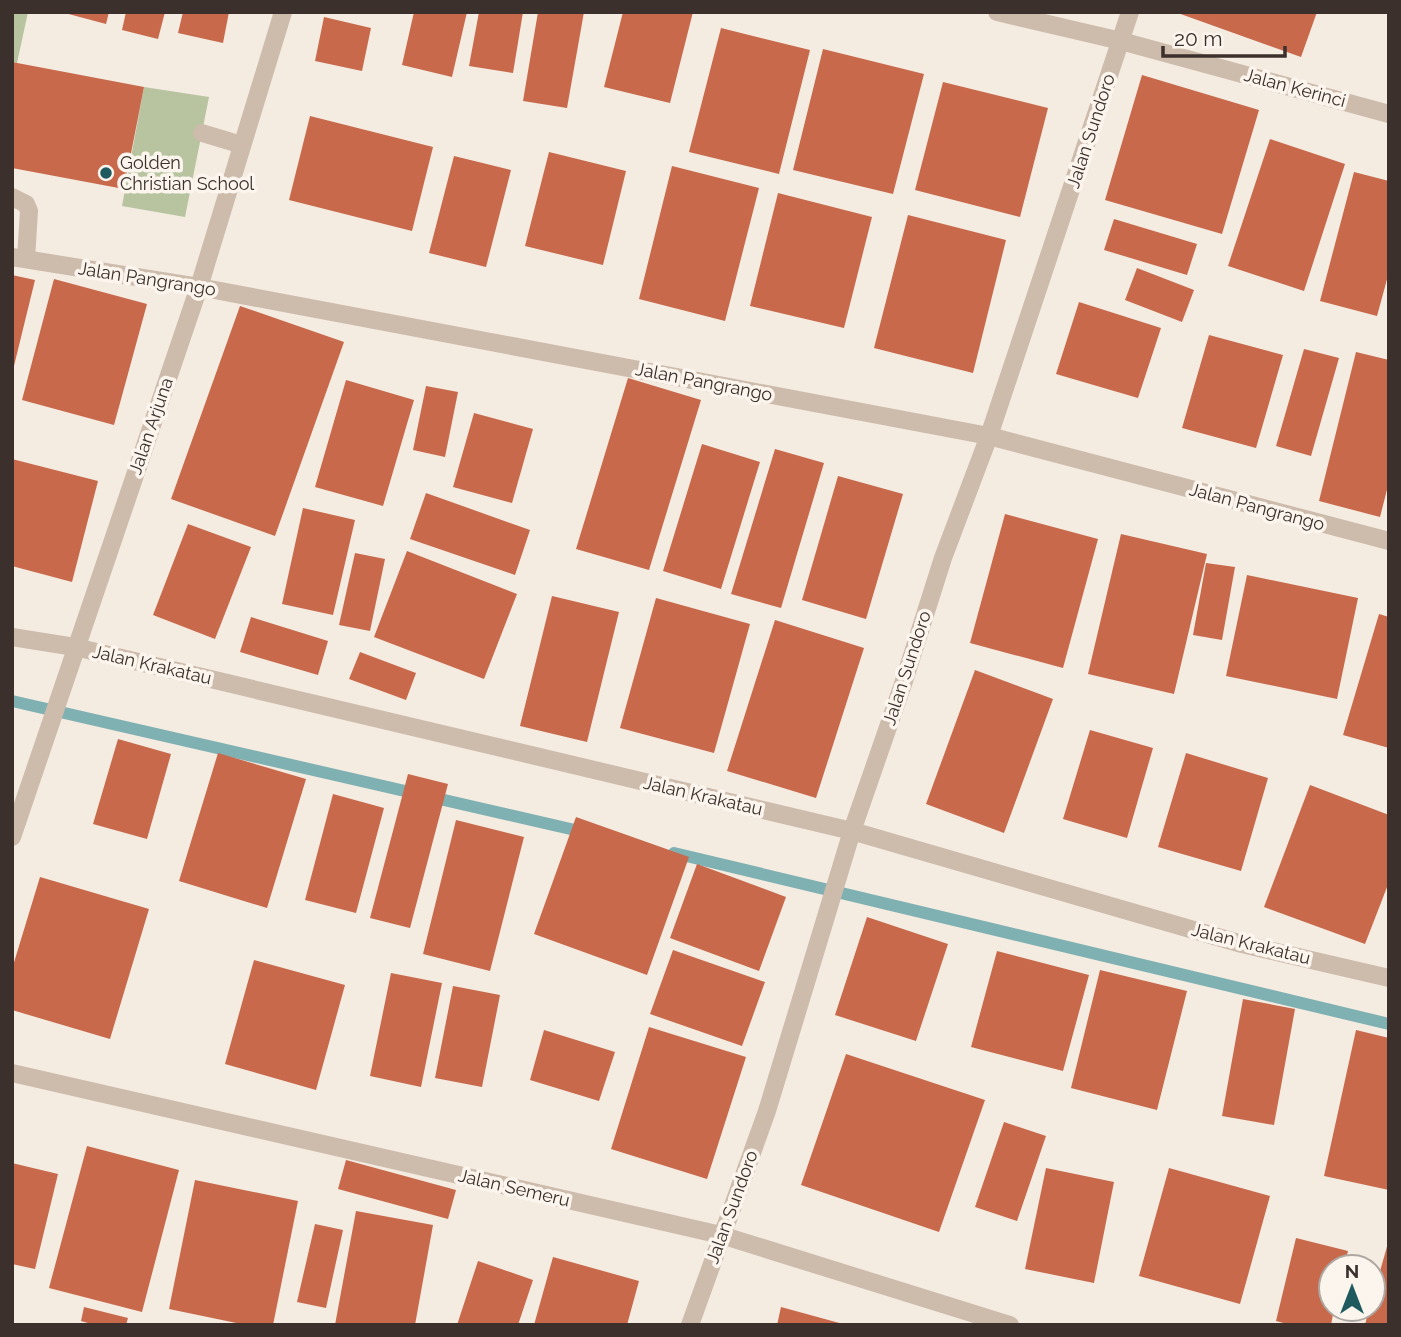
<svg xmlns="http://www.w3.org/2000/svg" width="1401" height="1337" font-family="Raleway,sans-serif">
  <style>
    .green { fill: #b8c4a0 }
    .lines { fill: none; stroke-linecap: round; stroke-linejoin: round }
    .stream { stroke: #7fb0b2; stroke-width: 12 }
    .building { fill: #c8694b }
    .lane { stroke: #cdbbac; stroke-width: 18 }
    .street { stroke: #cdbbac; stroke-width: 18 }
    .poi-dot { fill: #1f5a5e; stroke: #fbf5ee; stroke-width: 2.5 }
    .labels { text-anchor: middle; stroke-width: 7; stroke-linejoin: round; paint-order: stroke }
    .street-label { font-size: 18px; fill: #3b302b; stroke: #fbf5ee }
    .poi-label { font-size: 18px; fill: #3b302b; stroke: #fbf5ee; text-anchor: start }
  </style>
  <rect width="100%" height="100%" fill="#f4ebe1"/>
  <path class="green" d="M12,12H28L17,63L12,62Z
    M144,87L209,97L185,217L122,206Z"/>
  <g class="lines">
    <path class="stream" d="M12,701L588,833
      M674,853L1389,1024"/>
  </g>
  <path class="building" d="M61,12H109L106,24Z
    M126,12H165L158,39L122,30Z
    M183,12H229L223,43L178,33Z
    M414,12H467L452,77L402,65Z
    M479,12H523L513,73L469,66Z
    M538,12H584L567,108L523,101Z
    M623,12H693L670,103L604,87Z
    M1175,12H1317L1301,57Z
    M324,17L371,28L362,71L315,61Z
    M721,28L810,50L779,174L689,152Z
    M823,49L924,74L893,194L793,170Z
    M12,62L144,87L124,189L12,168Z
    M1142,75L1259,110L1222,234L1105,200Z
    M943,82L1048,108L1020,217L915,190Z
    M310,116L433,147L412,231L289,200Z
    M1270,139L1345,164L1304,291L1228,266Z
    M549,152L626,171L603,265L525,246Z
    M454,156L511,170L486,267L429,253Z
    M672,166L759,188L725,321L639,299Z
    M1354,172L1389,181V272L1377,316L1320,301Z
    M778,193L872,217L844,328L750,306Z
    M908,215L1006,240L973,373L874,348Z
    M1114,219L1197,244L1187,275L1104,250Z
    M1137,268L1194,290L1182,322L1125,300Z
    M12,275L35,280L13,370H12Z
    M54,279L147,304L114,425L22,400Z
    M1079,302L1161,328L1138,398L1056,374Z
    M240,306L344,342L275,536L171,499Z
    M1209,335L1283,355L1256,448L1182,428Z
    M1304,349L1339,358L1311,456L1276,446Z
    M1356,352L1389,360V482L1380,517L1319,501Z
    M628,378L701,400L649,570L576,549Z
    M346,380L414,400L383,506L315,487Z
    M426,386L458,392L445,457L413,450Z
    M474,413L533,429L512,503L453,487Z
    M702,444L760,462L721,589L663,571Z
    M775,449L824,463L781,608L731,594Z
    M12,459L98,481L72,582L12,566Z
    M838,476L903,494L866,619L802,600Z
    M426,493L530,530L515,575L410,539Z
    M303,508L355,520L333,615L282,604Z
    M1005,514L1098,539L1063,668L970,643Z
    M188,524L251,547L215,639L153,615Z
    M1121,534L1207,554L1174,694L1088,674Z
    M407,551L517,594L484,679L374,637Z
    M355,553L385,559L370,631L339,625Z
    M1206,563L1235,567L1222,640L1193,635Z
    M1247,575L1358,598L1337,699L1226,676Z
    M552,596L619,612L587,742L520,726Z
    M656,598L750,624L714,753L620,728Z
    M1379,614L1389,617V748L1343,735Z
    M251,617L328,641L318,675L240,652Z
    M775,620L864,648L816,798L727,771Z
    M360,652L416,673L406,700L349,679Z
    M975,670L1053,699L1004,833L926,804Z
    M1090,730L1153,748L1127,838L1063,819Z
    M118,739L171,754L147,839L93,824Z
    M218,753L306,779L267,908L179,881Z
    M1186,753L1268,778L1241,871L1158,847Z
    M408,774L448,784L410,928L370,918Z
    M1310,785L1389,815V882L1365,944L1264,907Z
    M333,794L384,808L356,913L305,900Z
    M576,817L689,857L647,975L534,934Z
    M456,820L524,837L490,971L423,954Z
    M697,864L786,897L759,971L670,938Z
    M40,877L149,909L110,1039L12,1010V969Z
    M867,917L948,944L916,1041L835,1015Z
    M673,950L765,982L742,1046L650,1014Z
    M997,951L1089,975L1063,1071L971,1047Z
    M254,960L345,985L316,1090L225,1064Z
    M1100,970L1187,991L1157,1110L1071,1088Z
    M391,973L442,983L421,1087L370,1076Z
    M453,986L500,995L482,1087L435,1078Z
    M1243,999L1295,1009L1274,1125L1222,1116Z
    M649,1027L746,1057L707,1179L611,1149Z
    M544,1030L615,1052L599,1101L530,1080Z
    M1356,1030L1389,1038V1190L1324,1176Z
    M846,1054L985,1100L939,1232L801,1185Z
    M1004,1122L1046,1136L1017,1221L975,1207Z
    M87,1146L179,1170L142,1312L49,1288Z
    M346,1160L456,1190L448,1219L338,1189Z
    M12,1163L58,1174L35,1269L12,1264Z
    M1046,1168L1114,1182L1094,1283L1025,1269Z
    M1169,1168L1270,1196L1240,1304L1139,1276Z
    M195,1180L298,1201L273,1325H246L169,1309Z
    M356,1211L433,1225L415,1325H335Z
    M315,1224L343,1230L326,1308L297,1302Z
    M1296,1238L1348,1251L1344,1267H1331V1309H1334L1331,1325H1291L1276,1321Z
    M1388,1243L1389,1325H1365L1369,1309H1373V1296Z
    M553,1257L639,1281L627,1325H534Z
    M478,1261L533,1280L518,1325H457Z
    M84,1307L128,1318L126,1325H95L81,1321Z
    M781,1307L843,1324L842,1325H777Z"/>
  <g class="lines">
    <path class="lane" d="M202,133L242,145
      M12,197L26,204L29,211L26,259"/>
    <path class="street" d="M997,12L1121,41L1389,114
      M12,257L199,287L989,436L1389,541
      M12,637L75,647L852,831L1242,944L1389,978
      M12,837L199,287L283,12
      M12,1073L721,1235L1010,1325
      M690,1325L767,1111L852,831L903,684L943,558L989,436L1130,12"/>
  </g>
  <circle class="poi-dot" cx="106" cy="173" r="7"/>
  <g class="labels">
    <g class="street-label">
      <text transform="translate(1295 88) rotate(15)" y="6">Jalan Kerinci</text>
      <text transform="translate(1091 131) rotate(-72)" y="6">Jalan Sundoro</text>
      <text transform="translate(147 279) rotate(9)" y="6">Jalan Pangrango</text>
      <text transform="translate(704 382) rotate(11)" y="6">Jalan Pangrango</text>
      <text transform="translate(151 426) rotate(-71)" y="6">Jalan Arjuna</text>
      <text transform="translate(1257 507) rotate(15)" y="6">Jalan Pangrango</text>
      <text transform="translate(152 665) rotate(13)" y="6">Jalan Krakatau</text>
      <text transform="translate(907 668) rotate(-72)" y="6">Jalan Sundoro</text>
      <text transform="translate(703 796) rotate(13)" y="6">Jalan Krakatau</text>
      <text transform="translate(1251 944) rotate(14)" y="6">Jalan Krakatau</text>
      <text transform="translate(514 1188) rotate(13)" y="6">Jalan Semeru</text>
      <text transform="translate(732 1207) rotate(-70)" y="6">Jalan Sundoro</text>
    </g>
    <g class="poi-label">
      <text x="120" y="169">Golden<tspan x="120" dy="21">Christian School</tspan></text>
    </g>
  </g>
  <rect width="1401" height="1337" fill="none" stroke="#3b302b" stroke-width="28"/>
  <g transform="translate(1352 1288)"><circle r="33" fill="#fbf5ee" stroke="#aea6a0" stroke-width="2"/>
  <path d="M0-5L12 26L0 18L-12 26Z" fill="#1f5a5e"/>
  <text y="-10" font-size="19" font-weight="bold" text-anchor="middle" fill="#3b302b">N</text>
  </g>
  <path d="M1163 46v10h122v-10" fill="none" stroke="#3b302b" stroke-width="3.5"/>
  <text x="1174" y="46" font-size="21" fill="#3b302b" stroke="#fbf5ee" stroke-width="5" paint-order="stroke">20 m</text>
</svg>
